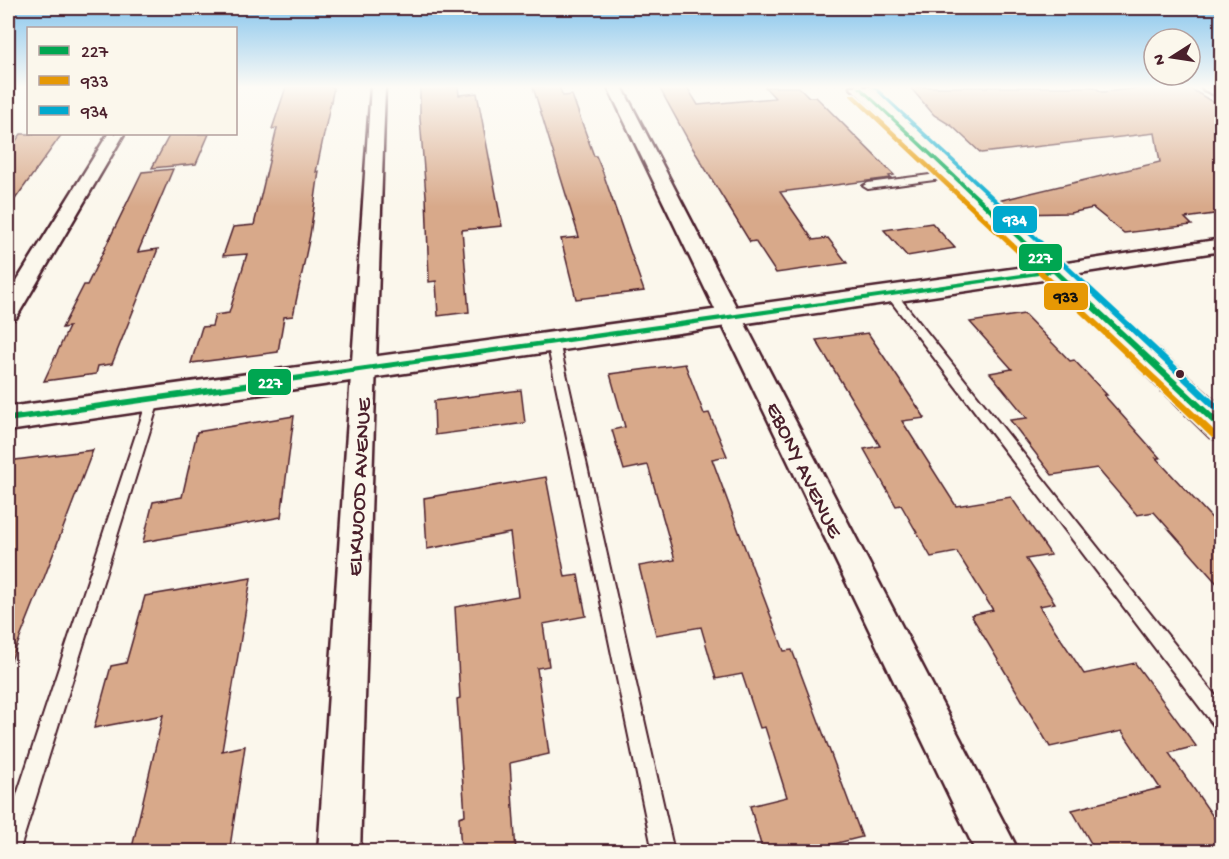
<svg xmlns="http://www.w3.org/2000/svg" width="1229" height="859" font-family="'Gochi Hand',sans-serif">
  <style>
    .building { fill: #d8a98a; stroke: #4a1f2b; stroke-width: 1.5 }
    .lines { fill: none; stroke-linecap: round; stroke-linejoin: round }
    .service-casing { stroke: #4a1f2b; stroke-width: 4 }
    .minor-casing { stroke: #4a1f2b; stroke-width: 5 }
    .tertiary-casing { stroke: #4a1f2b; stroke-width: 5 }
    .primary-casing { stroke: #4a1f2b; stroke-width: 5 }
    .service { fill: #fbf7ec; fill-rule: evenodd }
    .minor { fill: #fbf7ec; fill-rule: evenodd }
    .tertiary { fill: #fbf7ec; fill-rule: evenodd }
    .primary { fill: #fbf7ec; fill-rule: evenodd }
    .bus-1-casing { stroke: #fbf7ec; stroke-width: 4 }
    .bus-2-casing { stroke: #fbf7ec; stroke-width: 4 }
    .bus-3-casing { stroke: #fbf7ec; stroke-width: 4 }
    .bus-1 { fill: #00a651; fill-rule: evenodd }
    .bus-2 { fill: #e69804; fill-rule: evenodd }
    .bus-3 { fill: #00a9ce; fill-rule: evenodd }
    .bus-dot { fill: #4a1f2b; stroke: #fbf7ec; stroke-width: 2 }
    .labels { text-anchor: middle; stroke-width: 5; stroke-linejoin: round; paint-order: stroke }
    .street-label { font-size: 22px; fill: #4a1f2b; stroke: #fbf7ec }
    .line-badge { stroke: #fbf7ec; stroke-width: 2 }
    .badge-label { font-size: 16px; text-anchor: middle; font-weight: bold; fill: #fff }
    .pale-badge-label { font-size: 16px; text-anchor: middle; font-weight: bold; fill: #111 }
  </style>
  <rect width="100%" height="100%" fill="#fbf7ec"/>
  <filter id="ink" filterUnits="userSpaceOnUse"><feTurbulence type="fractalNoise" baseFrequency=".0167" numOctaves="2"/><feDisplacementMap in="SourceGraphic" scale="12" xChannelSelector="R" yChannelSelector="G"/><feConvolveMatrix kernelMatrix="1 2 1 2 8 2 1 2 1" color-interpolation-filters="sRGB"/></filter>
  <g filter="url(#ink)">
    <path class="building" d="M286,87H334L316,172L319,171L310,235L293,316L284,317L278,352L191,363L202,327L212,326L215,315L229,313L247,254L223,256L233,227L254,225L277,128L272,129Z
      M420,87H458L459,95L477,93L502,226L462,230L469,312L438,316L436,281L429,282L426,196L420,118Z
      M533,87H559L563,96L572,95L594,156H596L602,170L644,291L576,299L561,239L579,237Z
      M659,87H687L698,105L775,98L765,87H799L809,97H816L894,175L889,176L891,178L780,192L813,240L828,238L847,263L776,273L755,241L750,242L692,147Z
      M910,87H1094L1102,92L1154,87H1188L1221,107V213L1185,218L1192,225L1124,233L1093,208L1070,213L1012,214L998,201L1160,162L1155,133L981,153L952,126L934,115Z
      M21,134H62L8,209V142H15Z
      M170,134H209L196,164L152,168Z
      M173,169L138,252L158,249L112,364L98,366L96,374L44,381L69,327L62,328L84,285H87L142,172Z
      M932,223L955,248L907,256L884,230Z
      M1024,314L1070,361L1074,360L1107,395H1104L1160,458H1156L1221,528V588L1154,512L1137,515L1097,468L1052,475L1010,420L1027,418L990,373L1012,369L970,322Z
      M868,333L925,418L902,421L956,506L1011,497L1051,555L1026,559L1055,603L1039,606L1084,674L1135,663L1196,746L1169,753L1221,828V852H1096L1072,810L1160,788L1122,731L1050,747L971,615L993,610L957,552L931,557L901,505L896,506L864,449L880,446L816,340Z
      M685,364L704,414L709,413L727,456L712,459L745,548L784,651L792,650L862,837L801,852H763L750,806L787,797L765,727L760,728L742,674L716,679L701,627L656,635L639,566L675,560L648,465L624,470L612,430L625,427L610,374Z
      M521,390L525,423L435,435L434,401Z
      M294,416L281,517L143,542L153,502L182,497L197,432Z
      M93,450L44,578L10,663L8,662V461Z
      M546,477L565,577L578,575L586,616L543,624L549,666L537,668L549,754L510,763L516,852H461L459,817L465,815L457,699L460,698L455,607L518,596L510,533L427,549L424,498Z
      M251,578L222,751L245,746L230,847L211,852H131L163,715L94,728L111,666L126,663L145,596Z"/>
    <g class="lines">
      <defs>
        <path id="service" d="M953,172L956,173V177L868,189L863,186L868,183Z
          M891,291L895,292L1222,704V729L1215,727L887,296V292Z
          M553,338L559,342L674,852H653L547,342Z
          M154,393L160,398L19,852H8V822L148,398Z"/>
        <path id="minor" d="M371,87H385L360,852H318Z
          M608,87H622L1019,852H976Z
          M1202,87L1222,88V98L1204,90Z
          M108,134H124L19,313L16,318L8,320V295Z
          M1222,239V251L1054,277L1046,276L1043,271L1046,266L1054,265Z"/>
        <path id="tertiary" d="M1054,263L1063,265L1067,271L1063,277L8,431V407Z"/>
        <path id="primary" d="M850,87H869L1222,408V440L1210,437Z"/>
      </defs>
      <use href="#service" class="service-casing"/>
      <use href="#minor" class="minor-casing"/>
      <use href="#tertiary" class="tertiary-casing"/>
      <use href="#primary" class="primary-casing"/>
      <use href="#service" class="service"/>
      <use href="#minor" class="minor"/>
      <use href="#tertiary" class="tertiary"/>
      <use href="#primary" class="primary"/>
      <defs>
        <path id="bus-1" d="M857,87H861L1222,423V431L1219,430L1053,273L8,422V416L1050,270Z"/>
        <path id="bus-2" d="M850,94H854L1218,434L1219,436L1218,438H1212L850,96Z"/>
        <path id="bus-3" d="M872,87H876L1222,408V416L1219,415Z"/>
      </defs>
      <use href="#bus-1" class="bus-1-casing"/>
      <use href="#bus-2" class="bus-2-casing"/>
      <use href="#bus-3" class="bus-3-casing"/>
      <use href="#bus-1" class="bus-1"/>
      <use href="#bus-2" class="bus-2"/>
      <use href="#bus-3" class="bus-3"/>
    </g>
  </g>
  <linearGradient id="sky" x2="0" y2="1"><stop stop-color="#86c5ed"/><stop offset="0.42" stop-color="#fdfbf6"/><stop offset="1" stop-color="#fdfbf6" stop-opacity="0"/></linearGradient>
  <rect width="1229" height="207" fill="url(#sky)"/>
  <circle class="bus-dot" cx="1180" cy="374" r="5"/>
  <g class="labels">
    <g class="street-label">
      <text transform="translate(806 469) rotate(64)" y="8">EBONY AVENUE</text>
      <text transform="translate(357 487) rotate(-87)" y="8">ELKWOOD AVENUE</text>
    </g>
  </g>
  <g class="line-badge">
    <rect x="992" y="205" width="46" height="29" rx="6" fill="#00a9ce"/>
    <rect x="1018" y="243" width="45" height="29" rx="6" fill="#00a651"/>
    <rect x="1043" y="282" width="46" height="29" rx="6" fill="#e69804"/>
    <rect x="247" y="368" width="45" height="28" rx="6" fill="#00a651"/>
  </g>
  <g class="badge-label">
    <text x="1015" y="225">934</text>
    <text x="1040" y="263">227</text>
    <text x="270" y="388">227</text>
  </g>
  <g class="pale-badge-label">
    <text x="1066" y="302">933</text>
  </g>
  <rect width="1229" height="859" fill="none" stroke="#fbf7ec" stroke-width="30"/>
  <rect x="15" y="15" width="1199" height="829" fill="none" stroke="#4a1f2b" stroke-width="2" filter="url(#ink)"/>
  <rect x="27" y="27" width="210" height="108" fill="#fbf7ec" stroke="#b4a19f" stroke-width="1.5"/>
  <rect x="39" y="46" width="30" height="9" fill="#00a651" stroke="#b4a19f" stroke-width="1.5"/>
  <text x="81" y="57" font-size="18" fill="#4a1f2b">227</text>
  <rect x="39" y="76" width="30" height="9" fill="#e69804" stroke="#b4a19f" stroke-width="1.5"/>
  <text x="81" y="87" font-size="18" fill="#4a1f2b">933</text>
  <rect x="39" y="106" width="30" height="9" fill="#00a9ce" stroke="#b4a19f" stroke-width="1.5"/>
  <text x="81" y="117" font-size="18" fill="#4a1f2b">934</text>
  <g transform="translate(1172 57) rotate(258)"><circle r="28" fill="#fbf7ec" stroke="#b4a19f" stroke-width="1.5"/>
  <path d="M0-4.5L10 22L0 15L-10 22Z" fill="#4a1f2b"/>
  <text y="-9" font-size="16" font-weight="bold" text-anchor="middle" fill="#4a1f2b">N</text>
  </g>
</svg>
